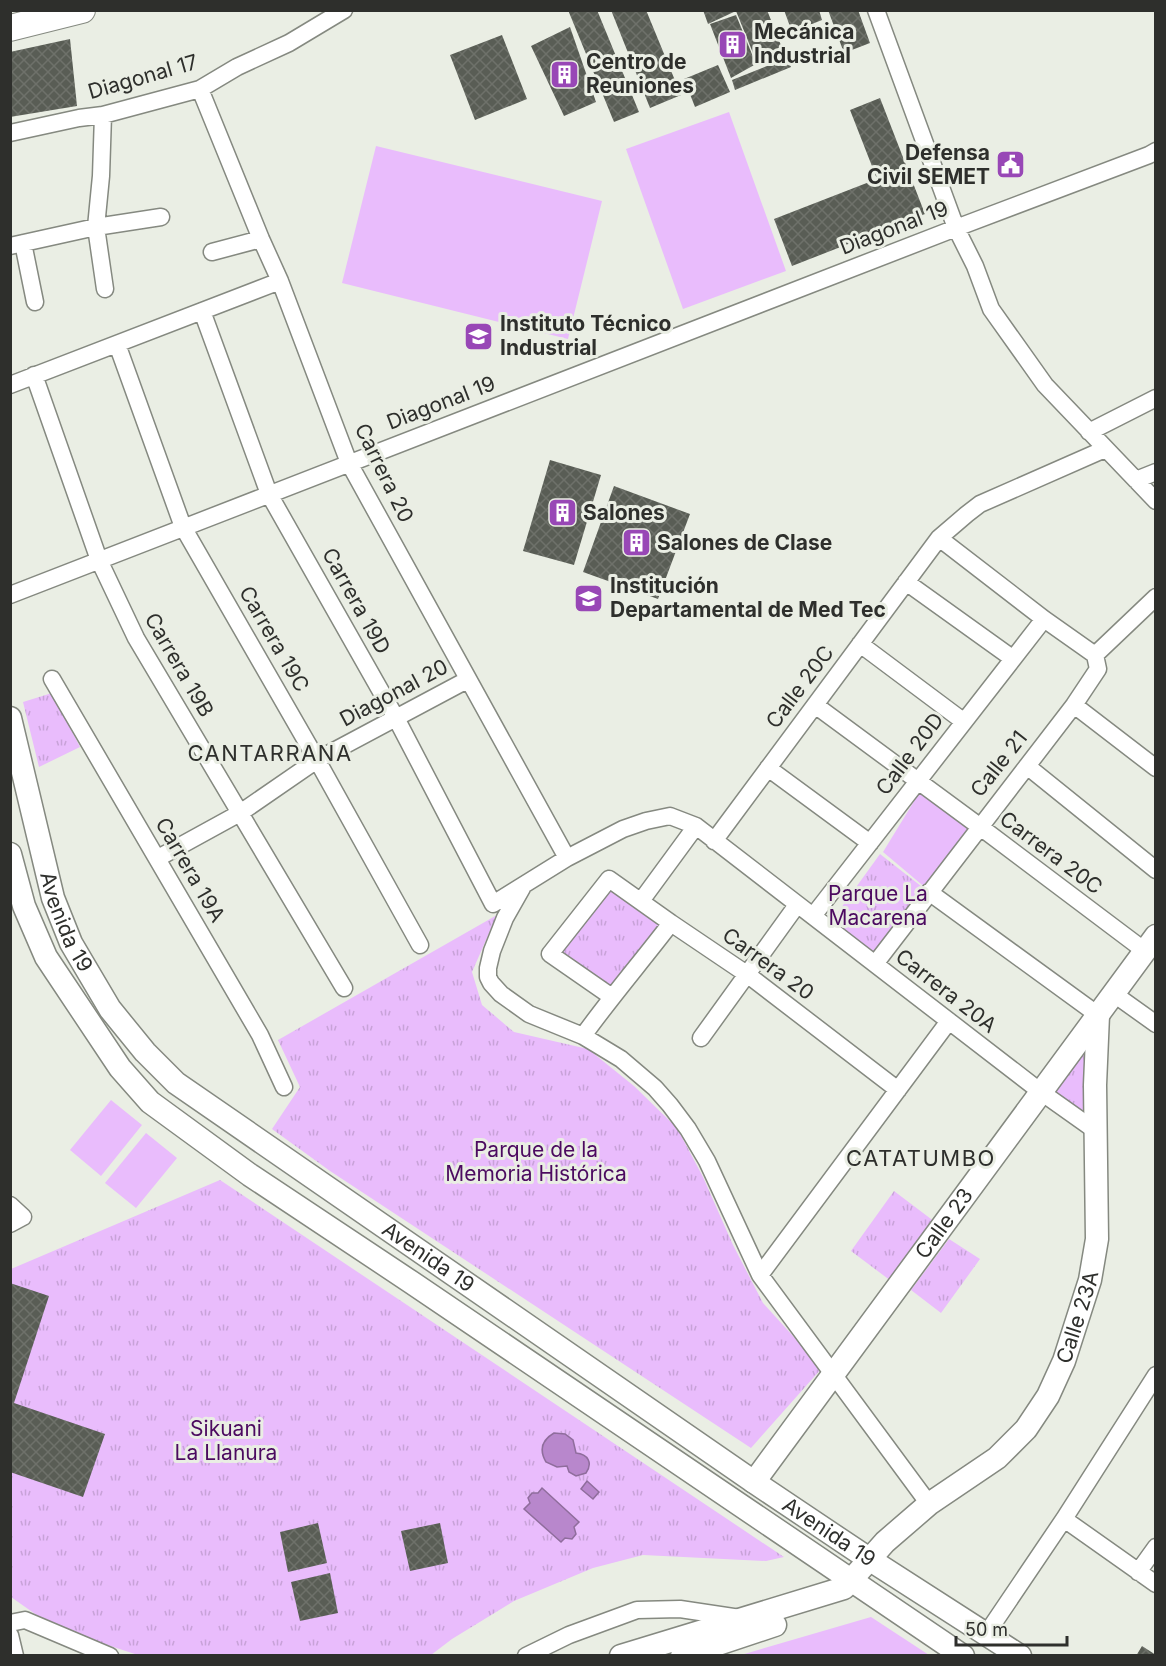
<svg xmlns="http://www.w3.org/2000/svg" width="1166" height="1666" font-family="Inter,sans-serif">
  <style>
    .grass { fill: #e9bcfc }
    .park { fill: url(#park-tufts) }
    .water { fill: #b887cc; stroke: #8f6d9c; stroke-width: 1.5 }
    .building { fill: url(#building-cross-hatch) }
    .lines { fill: none; stroke-linecap: round; stroke-linejoin: round }
    .street-casing { stroke: #858980; stroke-width: 19 }
    .secondary-casing { stroke: #858980; stroke-width: 25 }
    .primary-casing { stroke: #858980; stroke-width: 28 }
    .street { stroke: #fff; stroke-width: 16 }
    .secondary { stroke: #fff; stroke-width: 22 }
    .primary { stroke: #fff; stroke-width: 26 }
    .labels { text-anchor: middle; stroke-width: 6; stroke-linejoin: round; paint-order: stroke }
    .poi-label { font-size: 21px; font-weight: bold; fill: #2e2f2c; stroke: #eaeee4; text-anchor: start }
    .street-label { font-size: 21px; fill: #2e2f2c; stroke: #eaeee4 }
    .park-label { font-size: 21px; fill: #4c0a60; stroke: #eaeee4 }
    .neighbourhood-label { font-size: 22px; letter-spacing: 1.5px; fill: #2e2f2c; stroke: #eaeee4 }
  </style>
  <defs>
    <pattern id="park-tufts" width="24" height="20" patternUnits="userSpaceOnUse" patternTransform="scale(1.5)"><rect width="24" height="20" fill="#e9bcfc"/><path d="M3 7l-1-3M5 7V3M7 7l1-3M15 17l-1-3M17 17v-4M19 17l1-3" fill="none" stroke="#c8a2d8"/></pattern>
    <pattern id="building-cross-hatch" width="8" height="8" patternUnits="userSpaceOnUse" patternTransform="scale(1.5)"><rect width="8" height="8" fill="#595d55"/><path d="M0 0l8 8M0 8l8-8" fill="none" stroke="#6e716a"/></pattern>
  </defs>
  <rect width="100%" height="100%" fill="#eaeee4"/>
  <path class="grass" d="M729,112L786,271L683,309L626,149Z
    M376,146L602,201L568,339L342,283Z
    M921,790L972,827L927,889L883,852Z
    M111,1100L142,1125L101,1176L70,1150Z
    M146,1133L177,1158L136,1208L105,1183Z
    M871,1617L929,1655H741Z"/>
  <path class="park" d="M52,693L80,747L39,767L23,702Z
    M880,854L926,890L874,960L828,926Z
    M609,883L667,925L614,989L554,952Z
    M497,915L472,972L482,1005L514,1032L588,1049L634,1086L677,1128L703,1177L733,1245L763,1303L822,1368L751,1448L330,1171L272,1129L300,1087L278,1040Z
    M1085,1041L1086,1113L1046,1087Z
    M220,1180L784,1557L766,1561L643,1555L593,1568L514,1601L452,1639L431,1655H138L80,1636L38,1616L11,1597V1269Z
    M894,1191L935,1222L891,1281L851,1251Z
    M949,1239L980,1259L941,1313L911,1290Z"/>
  <path class="water" d="M554,1433L565,1434L573,1440L576,1453C588,1454 593,1463 586,1473L576,1476L569,1472L567,1466L557,1467L546,1462C539,1450 542,1440 554,1433Z
    M587,1481L599,1492L593,1499L581,1489Z
    M542,1488L579,1522L574,1527L576,1534L572,1539L565,1538L561,1542L524,1509L530,1503L528,1498L532,1493H538Z"/>
  <path class="building" d="M568,10H597L639,112L614,122Z
    M611,10H646L681,95L650,108Z
    M703,10H767L784,53L757,63L736,11L708,24Z
    M784,10H819L822,20L792,32Z
    M828,10H858L870,43L844,53Z
    M736,15L756,64L731,78L710,24Z
    M570,27L596,102L564,116L531,46Z
    M502,35L527,99L475,120L450,55Z
    M70,39L77,106L10,117V52Z
    M787,58L791,67L735,90L732,80Z
    M718,65L730,92L695,107L684,79Z
    M880,98L925,214L792,266L774,219L877,179L850,110Z
    M550,460L601,475L574,565L523,551Z
    M614,486L690,514L658,599L583,572Z
    M10,1283L49,1296L14,1403L105,1434L83,1497L10,1472Z
    M318,1523L327,1563L288,1572L280,1532Z
    M440,1523L448,1563L410,1571L401,1531Z
    M330,1573L338,1613L300,1621L291,1582Z
    M1142,1646L1156,1655V1656H1136Z"/>
  <g class="lines">
    <defs>
      <path id="street" d="M876,10L956,228L975,266L991,309L1045,385L1156,501
        M200,89L261,239L280,281L349,463L567,858
        M103,115L101,176L96,227L105,289
        M10,133L79,118L103,115L200,89L237,67L289,43L344,10
        M23,243L35,302
        M10,246L96,227L161,217
        M212,252L261,239
        M202,311L269,494L396,718L493,904L567,858L623,829L646,821L670,816L696,826L1041,1092L1096,1131
        M117,344L183,527L317,760L420,945
        M34,375L99,560L136,638L344,988
        M10,385L280,281
        M1089,432L1156,398
        M1136,480L1156,472
        M939,538L1044,619L1095,655
        M906,582L1012,658
        M10,595L956,228L1149,155L1156,151
        M860,644L963,721
        M52,679L260,1035L284,1087
        M815,705L979,826L1145,951
        M1074,705L1156,768
        M1027,766L1156,870
        M768,768L870,843
        M714,841L939,538L967,514L980,504L1105,449
        M158,858L240,813L317,760L467,680
        M522,888L505,918L492,951L488,968V977L491,983L501,994L529,1014L583,1036L621,1059L655,1088L670,1105L688,1129L707,1161L760,1275L929,1504
        M929,892L1098,1015
        M641,901L696,826
        M813,916L1044,619
        M875,964L1074,705L1098,669L1095,655L1156,597
        M1114,994L1156,1024
        M612,997L550,954L609,879L671,923L748,975L898,1090
        M583,1036C611,997 642,961 671,923
        M701,1038L797,905
        M10,1205L23,1217L10,1224
        M760,1275L949,1021
        M1064,1519L1156,1584
        M1138,1572L1156,1547
        M10,1623L25,1620L110,1656
        M987,1633L1064,1519L1156,1375
        M10,1635L15,1656
        M526,1656L569,1635L637,1610L680,1609L740,1618"/>
      <g id="secondary">
        <path id="s1" d="M10,718L53,898L71,943L110,1009L145,1052L176,1083L754,1482L869,1559L1020,1656"/>
        <path d="M10,854L24,906L46,957L120,1068L150,1102L250,1175L411,1282L963,1656"/>
        <path id="s2" d="M754,1482L1156,936"/>
        <path id="s3" d="M621,1656L844,1588L885,1542L929,1504L997,1458L1026,1429L1048,1396L1064,1361L1090,1280L1097,1239L1095,1085L1098,1015"/>
        <path d="M682,1656L775,1625"/>
      </g>
      <path id="primary" d="M10,28L82,10"/>
    </defs>
    <use href="#street" class="street-casing"/>
    <use href="#secondary" class="secondary-casing"/>
    <use href="#primary" class="primary-casing"/>
    <use href="#street" class="street"/>
    <use href="#secondary" class="secondary"/>
    <use href="#primary" class="primary"/>
  </g>
  <defs>
    <symbol id="building-square" viewBox="-11 -11 22 22"><rect x="-9" y="-9" width="18" height="18" rx="4" fill="#9847b6" stroke="#eaeee4"/><path d="M-4-6H4V6H1V3H-1V6H-4ZM-2.5-4.3h1.7v1.8h-1.7ZM.8-4.3h1.7v1.8H.8ZM-2.5-1h1.7V.8h-1.7ZM.8-1h1.7V.8H.8Z" fill="#fff"/></symbol>
    <symbol id="civic-square" viewBox="-11 -11 22 22"><rect x="-9" y="-9" width="18" height="18" rx="4" fill="#9847b6" stroke="#eaeee4"/><path d="M-.6-6.5H3V-4.5H.6V-3L4-1V1h2V6H-6V1h2V-1L-.6-3ZM-1.2 2.5V6h2.4V2.5Z" fill="#fff"/></symbol>
    <symbol id="school-square" viewBox="-11 -11 22 22"><rect x="-9" y="-9" width="18" height="18" rx="4" fill="#9847b6" stroke="#eaeee4"/><path d="M0-5L7-2L0 1L-7-2ZM-4 1L0 2.5L4 1V4Q0 6-4 4Z" fill="#fff"/></symbol>
  </defs>
  <g fill-rule="evenodd">
    <use href="#building-square" x="716" y="28" width="33" height="33"/>
    <use href="#building-square" x="548" y="58" width="33" height="33"/>
    <use href="#civic-square" x="994" y="148" width="33" height="33"/>
    <use href="#school-square" x="462" y="320" width="33" height="33"/>
    <use href="#building-square" x="546" y="496" width="33" height="33"/>
    <use href="#building-square" x="620" y="526" width="33" height="33"/>
    <use href="#school-square" x="572" y="582" width="33" height="33"/>
  </g>
  <g class="labels">
    <g class="poi-label">
      <text x="754" y="39">Mecánica<tspan x="754" dy="24">Industrial</tspan></text>
      <text x="586" y="69">Centro de<tspan x="586" dy="24">Reuniones</tspan></text>
      <text x="990" y="160" text-anchor="end">Defensa<tspan x="990" dy="24">Civil SEMET</tspan></text>
      <text x="500" y="331">Instituto Técnico<tspan x="500" dy="24">Industrial</tspan></text>
      <text x="583" y="520">Salones</text>
      <text x="657" y="550">Salones de Clase</text>
      <text x="610" y="593">Institución<tspan x="610" dy="24">Departamental de Med Tec</tspan></text>
    </g>
    <g class="street-label">
      <text transform="translate(143 77) rotate(-16)" y="7">Diagonal 17</text>
      <text transform="translate(894 228) rotate(-21)" y="7">Diagonal 19</text>
      <text transform="translate(441 403) rotate(-21)" y="7">Diagonal 19</text>
      <text transform="translate(384 473) rotate(64)" y="7">Carrera 20</text>
      <text transform="translate(356 601) rotate(61)" y="7">Carrera 19D</text>
      <text transform="translate(274 639) rotate(60)" y="7">Carrera 19C</text>
      <text transform="translate(179 665) rotate(60)" y="7">Carrera 19B</text>
      <text transform="translate(800 687) rotate(-53)" y="7">Calle 20C</text>
      <text transform="translate(394 693) rotate(-28)" y="7">Diagonal 20</text>
      <text transform="translate(910 754) rotate(-53)" y="7">Calle 20D</text>
      <text transform="translate(999 764) rotate(-52)" y="7">Calle 21</text>
      <text transform="translate(1051 853) rotate(37)" y="7">Carrera 20C</text>
      <text transform="translate(190 870) rotate(60)" y="7">Carrera 19A</text>
      <text dy="7" stroke="none"><textPath href="#s1" startOffset="212">Avenida 19</textPath></text>
      <text transform="translate(768 964) rotate(36)" y="7">Carrera 20</text>
      <text transform="translate(946 991) rotate(38)" y="7">Carrera 20A</text>
      <text dy="7" stroke="none"><textPath href="#s2" startOffset="321">Calle 23</textPath></text>
      <text dy="7" stroke="none"><textPath href="#s1" startOffset="716">Avenida 19</textPath></text>
      <text dy="7" stroke="none"><textPath href="#s3" startOffset="600">Calle 23A</textPath></text>
      <text dy="7" stroke="none"><textPath href="#s1" startOffset="1202">Avenida 19</textPath></text>
    </g>
    <g class="park-label">
      <text x="878" y="901">Parque La<tspan x="878" dy="24">Macarena</tspan></text>
      <text x="536" y="1157">Parque de la<tspan x="536" dy="24">Memoria Histórica</tspan></text>
      <text x="226" y="1436">Sikuani<tspan x="226" dy="24">La Llanura</tspan></text>
    </g>
    <g class="neighbourhood-label">
      <text x="270" y="761">CANTARRANA</text>
      <text x="921" y="1166">CATATUMBO</text>
    </g>
  </g>
  <rect width="1166" height="1666" fill="none" stroke="#2e2f2c" stroke-width="24"/>
  <path d="M956 1636v9h111v-9" fill="none" stroke="#2e2f2c" stroke-width="3"/>
  <text x="965" y="1636" font-size="18" fill="#2e2f2c" stroke="#eaeee4" stroke-width="4.5" paint-order="stroke">50 m</text>
</svg>
